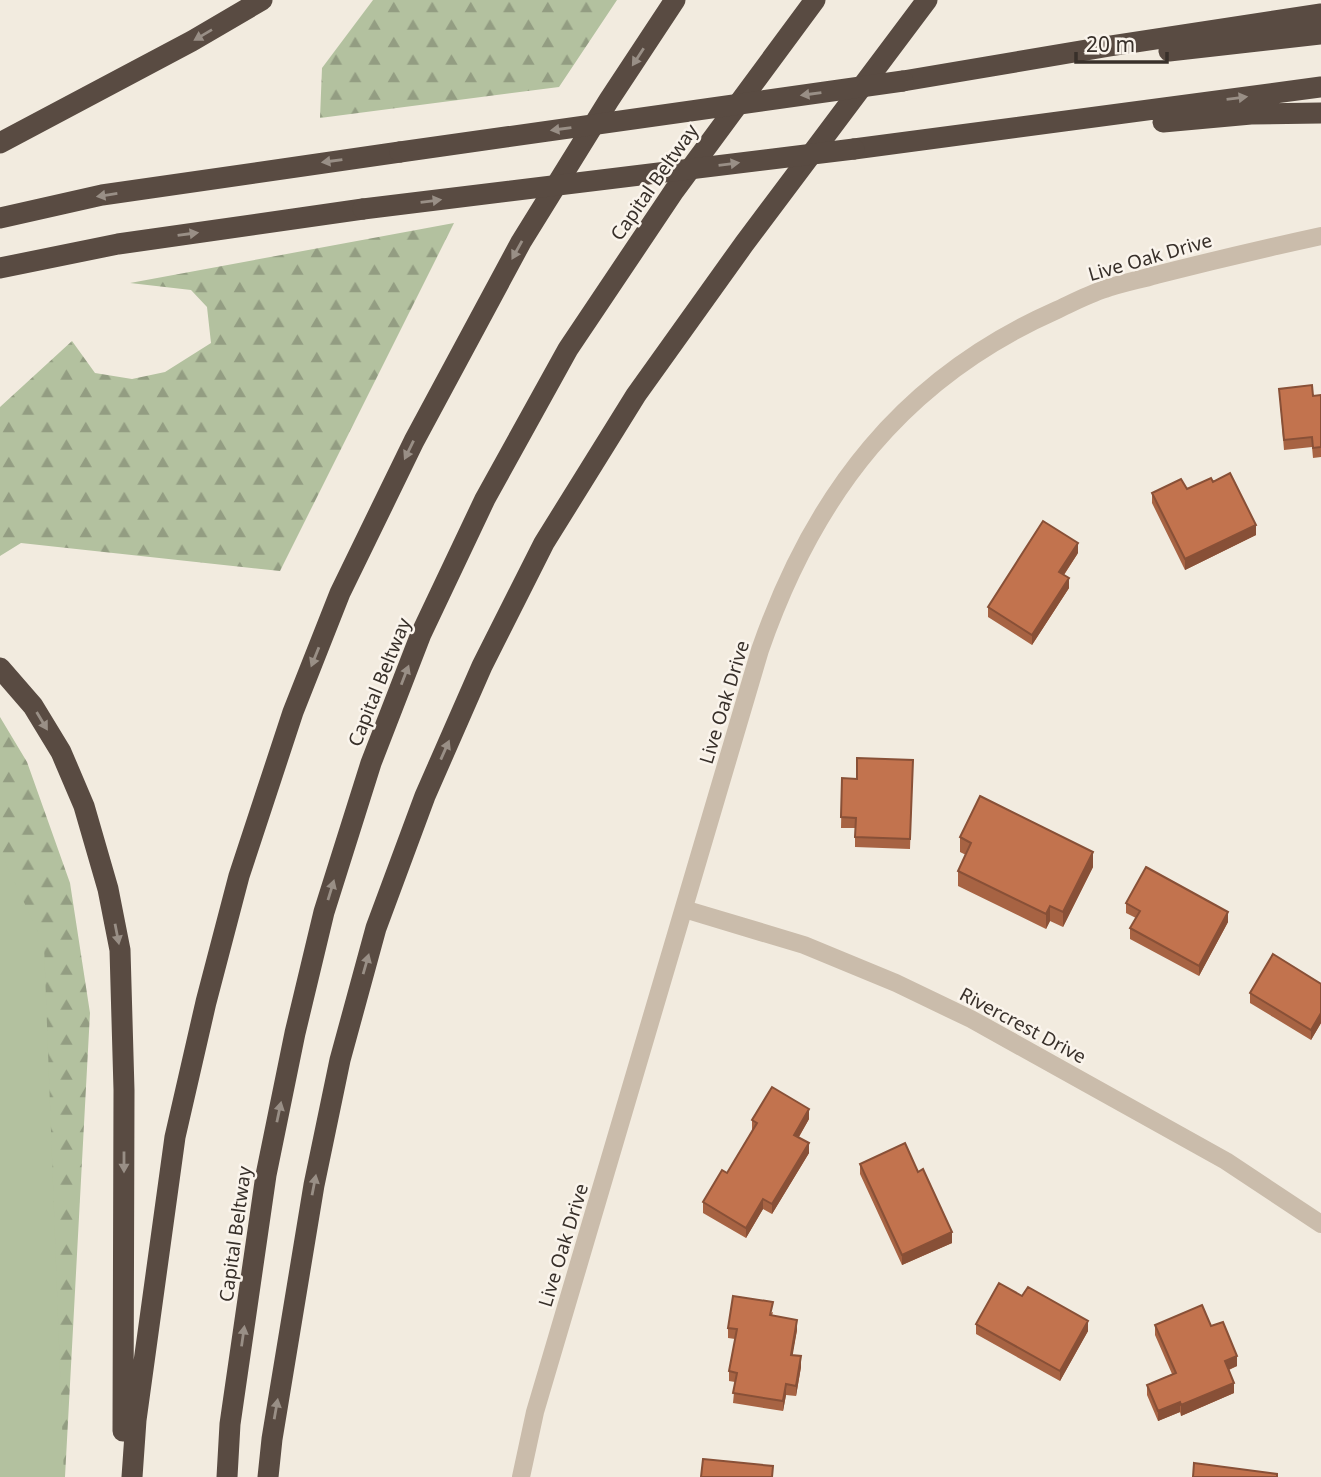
<svg xmlns="http://www.w3.org/2000/svg" width="1321" height="1477" font-family="'Noto Sans',sans-serif">
  <style>
    .forest { fill: url(#forest-firs) }
    .green { fill: #b3c19f }
    .lines { fill: none; stroke-linecap: round; stroke-linejoin: round }
    .minor { stroke: #cabcab; stroke-width: 18 }
    .highway { stroke: #594b42; stroke-width: 21 }
    .highway-bridge { stroke: #594b42; stroke-width: 21 }
    .wall { fill: #a76343 }
    .shaded-wall { fill: #885037 }
    .building { fill: #c2734e; stroke: #885037; stroke-width: 2 }
    .oneway { fill: #998f86 }
    .labels { text-anchor: middle; stroke-width: 5; stroke-linejoin: round; paint-order: stroke }
    .street-label { font-size: 19px; fill: #38302a; stroke: #faf4ec }
  </style>
  <defs>
    <pattern id="forest-firs" width="22" height="20" patternUnits="userSpaceOnUse" patternTransform="scale(1.75)"><rect width="22" height="20" fill="#b3c19f"/><path d="M5 1l3.5 6h-7zM16 11l3.5 6h-7z" fill="#939d82"/></pattern>
  </defs>
  <rect width="100%" height="100%" fill="#f2ebdf"/>
  <path class="forest" d="M373,0H617L559,87L320,118L322,68Z
    M454,223L280,571L21,543L0,556V407L72,341L95,373L132,379L165,372L211,343L207,307L191,290L130,283Z
    M0,717L27,762L70,883L90,1013L65,1477H0Z"/>
  <path class="green" d="M0,851L44,945L64,1477H0Z"/>
  <g class="lines">
    <path class="minor" d="M684,909L804,945L896,983L971,1019L1226,1161L1321,1224
      M521,1477L535,1412L760,650C814,494 903,378 1057,310C1072,303 1089,294 1105,289C1122,283 1139,280 1156,275C1211,261 1266,248 1321,236"/>
    <path class="highway" d="M1169,51L1321,34
      M903,81L1110,46L1321,14
      M1163,122L1251,114L1321,113
      M0,143L192,41L262,0
      M854,149L1321,87
      M0,218L102,195L400,152
      M0,268L118,244L363,209
      M0,668L33,706L61,752L84,806L108,889L120,950L124,1090L123,1431
      M132,1477L136,1420L175,1137L206,1002L239,876L293,712L340,593L414,441L521,242L609,100L675,0
      M227,1477L230,1424L266,1175L295,1033L324,912L371,763L421,634L485,499L568,349L674,191L815,0
      M268,1477L272,1439L314,1185L340,1060L376,928L425,796L482,666L544,543L636,395L744,244L927,0"/>
    <path class="highway-bridge" d="M400,152L903,81
      M363,209L854,149"/>
  </g>
  <path class="wall" d="M1279,389L1313,396L1321,395V457L1313,458L1312,447L1284,450Z
    M1213,482L1256,535L1185,570L1152,503V493L1187,489Z
    M1078,553L1064,575L1069,588L1032,645L988,617V607Z
    M913,760L910,849L855,847V828H841L842,778L857,779Z
    M960,837L1093,867L1063,927L1050,921L1046,929L958,886V871L966,855L960,852Z
    M1126,903L1228,922L1199,976L1130,939V928L1136,918L1126,913Z
    M1321,984V1023L1311,1040L1250,1003V993Z
    M809,1119L799,1137L809,1153L772,1214L763,1209L746,1238L703,1213V1202L727,1173L752,1131V1120Z
    M860,1164L952,1243L902,1265L860,1174Z
    M773,1312L772,1316L797,1330L792,1355L801,1367L796,1396L786,1395L783,1411L733,1403L735,1382L729,1381V1371L735,1339L728,1338V1328Z
    M976,1324L1088,1331L1060,1381L976,1334Z
    M1155,1325L1211,1326L1237,1366L1229,1370L1234,1393L1181,1416L1180,1412L1158,1421L1147,1395V1385L1172,1374L1155,1335Z"/>
  <path class="shaded-wall" d="M1256,525V535L1185,570V559Z
    M1078,543V553L1059,582V572Z
    M1069,578V588L1032,645V635Z
    M1093,852V867L1063,927V912Z
    M1050,906V921L1046,929V914Z
    M1228,912V922L1199,976V966Z
    M1321,1013V1023L1311,1040V1030Z
    M809,1109V1119L794,1145V1135Z
    M809,1143V1153L772,1214V1204Z
    M763,1199V1209L746,1238V1228Z
    M952,1232V1243L902,1265V1255Z
    M797,1320V1330L791,1365V1355Z
    M1088,1321V1331L1060,1381V1371Z
    M801,1356V1367L796,1396V1386Z
    M1237,1356V1366L1225,1371V1361Z
    M1234,1383V1393L1181,1416V1405Z
    M786,1384V1395L783,1411V1401Z
    M1180,1402V1412L1158,1421V1411Z"/>
  <path class="building" d="M1312,385L1313,396L1321,395V447L1313,448L1312,437L1284,440L1279,389Z
    M1230,473L1256,525L1185,559L1152,493L1181,479L1187,489L1211,478L1213,482Z
    M1043,521L1078,543L1059,572L1069,578L1032,635L988,607Z
    M857,758L913,760L910,839L855,837L856,818L841,817L842,778L857,779Z
    M980,796L1093,852L1063,912L1050,906L1046,914L958,871L971,843L960,837Z
    M1146,867L1228,912L1199,966L1130,928L1140,911L1126,903Z
    M1273,954L1321,984V1013L1311,1030L1250,993Z
    M772,1087L809,1109L794,1135L809,1143L772,1204L763,1199L746,1228L703,1202L722,1170L727,1173L757,1123L752,1120Z
    M905,1143L918,1172L923,1169L952,1232L902,1255L860,1164Z
    M999,1283L1022,1296L1028,1287L1088,1321L1060,1371L976,1324Z
    M733,1296L773,1302L770,1315L797,1320L791,1355L801,1356L796,1386L786,1384L783,1401L733,1393L737,1373L729,1371L737,1329L728,1328Z
    M1202,1305L1211,1326L1223,1322L1237,1356L1225,1361L1234,1383L1181,1405L1180,1402L1158,1411L1147,1385L1176,1373L1155,1325Z
    M703,1459L773,1466L772,1477H701Z
    M1194,1463L1277,1474V1477H1193Z"/>
  <defs><path id="oneway-solid" d="M-6-.8H1V-3.2L6.5 0L1 3.2V.8H-6Z" transform="scale(1.75)"/></defs>
  <g class="oneway">
    <use href="#oneway-solid" transform="translate(203 35) rotate(149)"/>
    <use href="#oneway-solid" transform="translate(638 57) rotate(123)"/>
    <use href="#oneway-solid" transform="translate(811 94) rotate(172)"/>
    <use href="#oneway-solid" transform="translate(1237 98) rotate(-7)"/>
    <use href="#oneway-solid" transform="translate(561 129) rotate(172)"/>
    <use href="#oneway-solid" transform="translate(332 161) rotate(172)"/>
    <use href="#oneway-solid" transform="translate(729 164) rotate(-7)"/>
    <use href="#oneway-solid" transform="translate(107 195) rotate(171)"/>
    <use href="#oneway-solid" transform="translate(431 201) rotate(-7)"/>
    <use href="#oneway-solid" transform="translate(188 234) rotate(-8)"/>
    <use href="#oneway-solid" transform="translate(517 250) rotate(119)"/>
    <use href="#oneway-solid" transform="translate(409 450) rotate(116)"/>
    <use href="#oneway-solid" transform="translate(315 657) rotate(112)"/>
    <use href="#oneway-solid" transform="translate(405 675) rotate(-69)"/>
    <use href="#oneway-solid" transform="translate(42 721) rotate(59)"/>
    <use href="#oneway-solid" transform="translate(445 750) rotate(-66)"/>
    <use href="#oneway-solid" transform="translate(331 890) rotate(-73)"/>
    <use href="#oneway-solid" transform="translate(117 934) rotate(79)"/>
    <use href="#oneway-solid" transform="translate(366 964) rotate(-74)"/>
    <use href="#oneway-solid" transform="translate(279 1112) rotate(-78)"/>
    <use href="#oneway-solid" transform="translate(124 1162) rotate(90)"/>
    <use href="#oneway-solid" transform="translate(314 1185) rotate(-79)"/>
    <use href="#oneway-solid" transform="translate(243 1336) rotate(-82)"/>
    <use href="#oneway-solid" transform="translate(276 1409) rotate(-80)"/>
  </g>
  <g class="labels">
    <g class="street-label">
      <text transform="translate(654 182) rotate(-55)" y="7">Capital Beltway</text>
      <text transform="translate(1150 257) rotate(-16)" y="7">Live Oak Drive</text>
      <text transform="translate(379 682) rotate(-68)" y="7">Capital Beltway</text>
      <text transform="translate(724 702) rotate(-73)" y="7">Live Oak Drive</text>
      <text transform="translate(1023 1025) rotate(28)" y="7">Rivercrest Drive</text>
      <text transform="translate(235 1234) rotate(-82)" y="7">Capital Beltway</text>
      <text transform="translate(563 1245) rotate(-73)" y="7">Live Oak Drive</text>
    </g>
  </g>
  <path d="M1076 52v10h91v-10" fill="none" stroke="#38302a" stroke-width="3.5"/>
  <text x="1086" y="52" font-size="21" fill="#38302a" stroke="#faf4ec" stroke-width="5" paint-order="stroke">20 m</text>
</svg>
